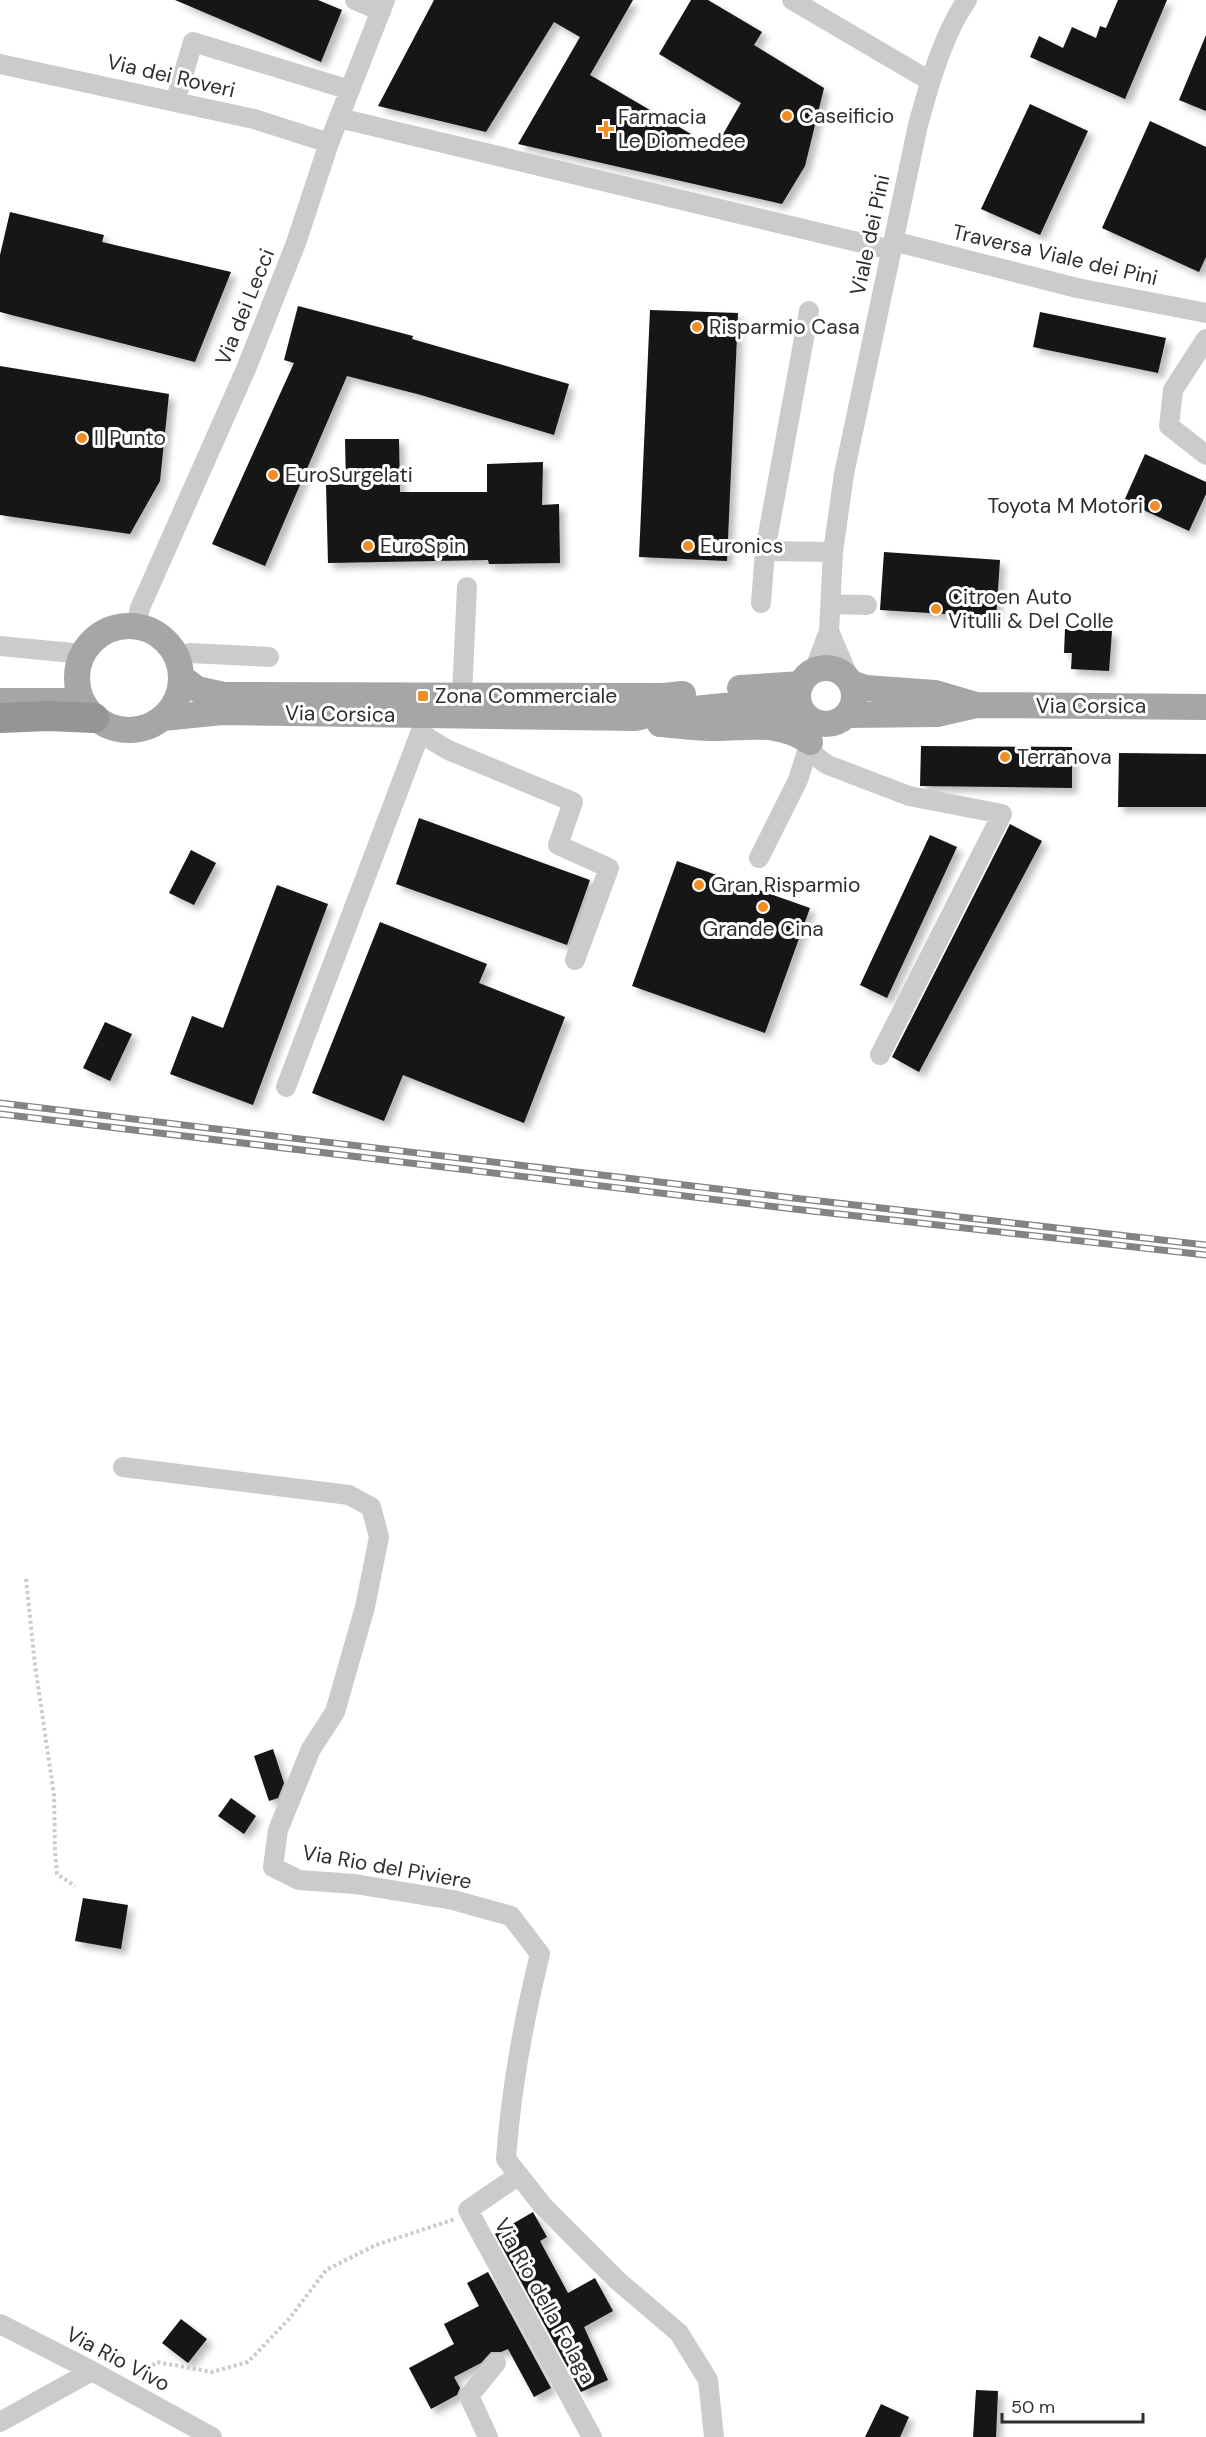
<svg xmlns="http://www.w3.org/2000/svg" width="1206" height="2437" font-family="'DM Sans',sans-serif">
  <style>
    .building { fill: #151515; filter: url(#shadow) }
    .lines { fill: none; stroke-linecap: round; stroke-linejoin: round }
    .path { stroke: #cbcbcb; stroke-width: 4; stroke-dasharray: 3 3; stroke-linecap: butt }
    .minor { stroke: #cbcbcb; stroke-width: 20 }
    .major { stroke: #a6a6a6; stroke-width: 26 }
    .highway { stroke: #959595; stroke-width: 30 }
    .rail-casing { stroke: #838383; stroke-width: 7 }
    .rail { stroke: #fff; stroke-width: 4.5; stroke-dasharray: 14; stroke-linecap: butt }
    .poi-dot { fill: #f28d24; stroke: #fff; stroke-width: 2 }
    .labels { text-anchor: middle; stroke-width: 6; stroke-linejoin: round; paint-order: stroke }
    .street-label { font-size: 21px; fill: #2e2e2e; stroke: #fff }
    .poi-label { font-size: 21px; fill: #2e2e2e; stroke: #fff; text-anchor: start }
  </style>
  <defs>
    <filter id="shadow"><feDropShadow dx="5.5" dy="5.5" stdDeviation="3" flood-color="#0004"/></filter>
  </defs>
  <rect width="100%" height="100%" fill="#fff"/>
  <path class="building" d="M175,0H318L342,10L321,62Z
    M434,0H633L590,75L715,148L741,103L659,54L691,0H708L762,32L754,45L824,88L805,166L782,204L518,144L580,37L554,22L486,132L378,106Z
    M1118,0H1167L1125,99L1030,57L1039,36L1063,48L1072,27L1096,38L1100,26L1106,28Z
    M1206,35V111L1179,100Z
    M1030,104L1088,131L1040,235L981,209Z
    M1150,121L1206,147V257L1199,272L1102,228Z
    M10,212L104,235L102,242L231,272L195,362L0,312V255Z
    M298,306L413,336L412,339L569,384L554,435L421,395L347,376L265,566L212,544L294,363L284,360Z
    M650,310L738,313L727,561L639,557Z
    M1040,312L1166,338L1158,373L1033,347Z
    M0,366L169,394L160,481L130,534L0,515Z
    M345,439H399L400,492H487V464L543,462L542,505L559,504L560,563L489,564L488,560L328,563L326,485L346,484Z
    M1145,454L1206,482V494L1189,531L1124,501Z
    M884,552L1000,560L996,617L880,610Z
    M1065,629L1112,631L1109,671L1071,669L1072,653H1064Z
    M921,746L1072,747V788L920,786Z
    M1119,753L1206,754V807H1118Z
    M419,818L590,880L567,945L396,884Z
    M1010,824L1042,841L919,1072L892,1057Z
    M930,835L957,847L887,998L860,985Z
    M191,850L216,863L194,905L169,893Z
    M677,861L810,908L765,1033L632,986Z
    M277,885L328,904L253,1105L170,1074L192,1016L223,1028Z
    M380,922L487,964L479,983L565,1017L524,1123L403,1075L384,1121L312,1093Z
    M105,1022L132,1034L110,1081L83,1068Z
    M273,1749L284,1783L278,1798L269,1801L254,1756Z
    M231,1798L256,1816L244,1834L218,1816Z
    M83,1898L128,1905L121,1949L75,1941Z
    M533,2212L547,2237L540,2241L568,2293L595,2278L613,2311L584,2327L608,2380L581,2392L495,2234Z
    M488,2272L551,2388L534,2397L508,2349L501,2352H491L481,2363L454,2377L460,2388L457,2395L431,2409L409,2368L454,2344L444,2324L479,2306L467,2283Z
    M181,2319L207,2339L188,2363L162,2343Z
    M976,2390L998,2391L996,2437H973Z
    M881,2404L909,2417L900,2437H865Z"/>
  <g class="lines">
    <path class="path" d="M26,1579L35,1665L54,1795L55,1852L57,1874L75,1886
      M138,2376L157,2362L212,2372L248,2362L289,2319L326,2270L376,2245L455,2219"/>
    <path class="minor" d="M355,0L381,11
      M792,0L930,81
      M0,64L254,119L329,143
      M175,102L193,42L350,90
      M339,118L891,250
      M893,241L1077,288L1206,313
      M809,311L765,551L833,552
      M1206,339L1173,390L1169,426L1206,455
      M761,603L765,551
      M831,604L867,605
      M136,626L140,608L246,369L296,243L329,143L385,0
      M829,631L851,683
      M0,646L83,654
      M176,656L190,653L269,657
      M814,671L829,631L833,552L844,474L918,125C929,85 943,34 967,0
      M462,696L467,587
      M815,722C809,744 806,752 828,765L909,796L1002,814L880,1055
      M420,733L448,750L573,802L558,845L609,868L575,960
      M759,858L798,780L810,742
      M286,1087L427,715
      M123,1467L349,1495L371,1507L379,1537L365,1607L335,1712L311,1749L278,1830L273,1867L299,1880L355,1884L453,1900L511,1916L540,1954C523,2023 511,2088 506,2159L543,2206L618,2281L679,2333L708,2380L714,2437
      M519,2175L468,2210L592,2437
      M0,2324L92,2371L212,2437
      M0,2422L92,2371
      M488,2437L469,2396L496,2363"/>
    <path class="major" d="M77 678a52 52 0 1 1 104 0a52 52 0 1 1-104 0Z
      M798 696a28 28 0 1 1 56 0a28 28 0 1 1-56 0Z
      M181,677L197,689L224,695L664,696L683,694
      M851,683L866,688L935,693L976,705
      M740,688L801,684
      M0,701H72
      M847,715L937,714L976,705L1206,707
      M163,718L222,712L636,718C654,713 669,712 687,710C727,705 763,700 802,711
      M660,724C677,725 694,728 711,728C748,729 777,719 810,742"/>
    <path class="highway" d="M0,718L48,716L94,718"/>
    <defs>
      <path id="rail" d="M0,1103L793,1198L1206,1245
        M0,1114L794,1209L1206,1255"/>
    </defs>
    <use href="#rail" class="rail-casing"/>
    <use href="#rail" class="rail"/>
  </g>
  <g class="poi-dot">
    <circle cx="787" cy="116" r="6"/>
    <path d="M603 120h6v6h6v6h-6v6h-6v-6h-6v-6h6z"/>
    <circle cx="697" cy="327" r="6"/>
    <circle cx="82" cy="438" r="6"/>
    <circle cx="273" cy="475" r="6"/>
    <circle cx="1155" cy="506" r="6"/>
    <circle cx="368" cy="546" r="6"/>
    <circle cx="688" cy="546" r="6"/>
    <circle cx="936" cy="609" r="6"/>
    <rect x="417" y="690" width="12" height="12" rx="3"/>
    <circle cx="1005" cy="757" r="6"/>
    <circle cx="699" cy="885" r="6"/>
    <circle cx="763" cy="907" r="6"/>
  </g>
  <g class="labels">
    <g class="street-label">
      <text transform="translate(171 76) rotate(13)" y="7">Via dei Roveri</text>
      <text transform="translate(870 235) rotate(-78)" y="7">Viale dei Pini</text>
      <text transform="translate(1055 255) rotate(13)" y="7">Traversa Viale dei Pini</text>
      <text transform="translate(245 307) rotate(-68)" y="7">Via dei Lecci</text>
      <text x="1091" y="713">Via Corsica</text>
      <text transform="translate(340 714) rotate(1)" y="7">Via Corsica</text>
      <text transform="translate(387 1867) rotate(10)" y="7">Via Rio del Piviere</text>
      <text transform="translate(545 2301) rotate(61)" y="7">Via Rio della Folaga</text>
      <text transform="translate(118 2359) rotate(28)" y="7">Via Rio Vivo</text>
    </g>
    <g class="poi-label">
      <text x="799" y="123">Caseificio</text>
      <text x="618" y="124">Farmacia<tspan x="618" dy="24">Le Diomedee</tspan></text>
      <text x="709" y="334">Risparmio Casa</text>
      <text x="94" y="445">Il Punto</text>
      <text x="285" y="482">EuroSurgelati</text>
      <text x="1143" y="513" text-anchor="end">Toyota M Motori</text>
      <text x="380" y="553">EuroSpin</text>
      <text x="700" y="553">Euronics</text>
      <text x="948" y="604">Citroen Auto<tspan x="948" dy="24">Vitulli &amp; Del Colle</tspan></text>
      <text x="435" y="703">Zona Commerciale</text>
      <text x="1017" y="764">Terranova</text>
      <text x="711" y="892">Gran Risparmio</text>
      <text x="763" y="936" text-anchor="middle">Grande Cina</text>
    </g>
  </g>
  <path d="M1002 2413v9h141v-9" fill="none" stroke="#2e2e2e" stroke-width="3"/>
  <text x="1011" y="2413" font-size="18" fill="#2e2e2e" stroke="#ffffff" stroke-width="4.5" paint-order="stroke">50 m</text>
</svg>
